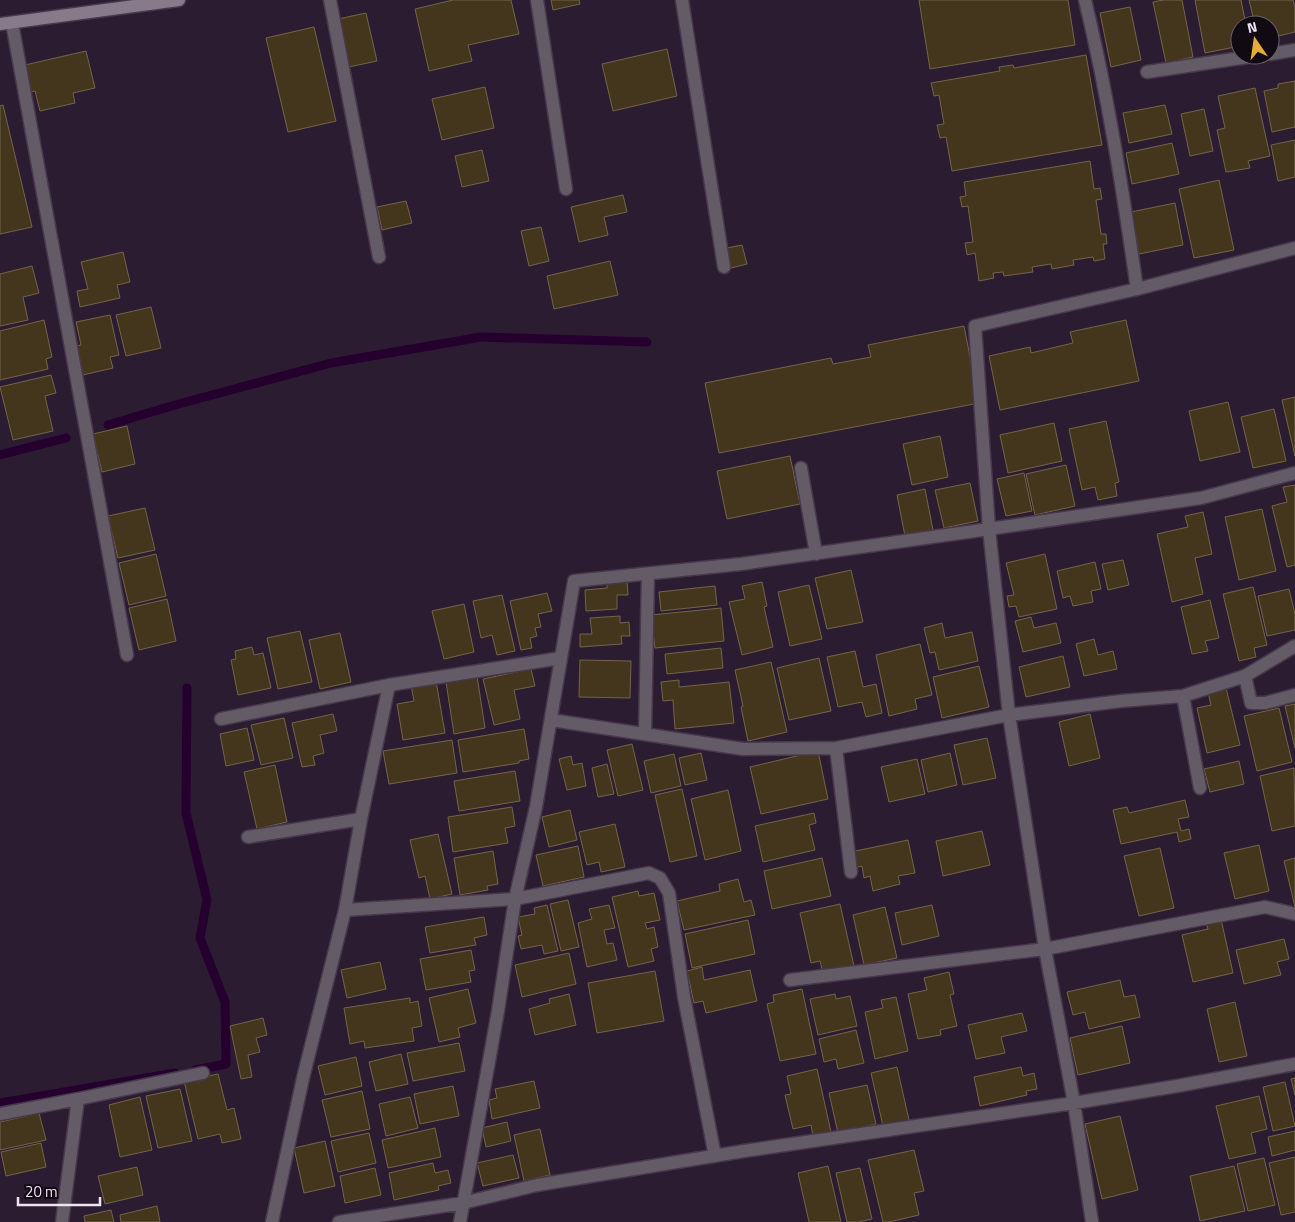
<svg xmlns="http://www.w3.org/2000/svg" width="1295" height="1222" font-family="'Titillium Web',sans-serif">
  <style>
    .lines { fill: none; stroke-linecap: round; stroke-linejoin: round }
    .stream { stroke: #25002f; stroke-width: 9 }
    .building { fill: #44361c; stroke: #736449 }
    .street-casing { stroke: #47384c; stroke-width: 15 }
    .secondary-casing { stroke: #47384c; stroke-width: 15 }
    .street { stroke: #635b66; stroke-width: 12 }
    .secondary { stroke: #877a8b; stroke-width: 12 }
  </style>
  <rect width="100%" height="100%" fill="#2c1c31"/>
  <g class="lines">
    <path class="stream" d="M108,425L175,405L331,363L481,337L647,342
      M0,455L66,438
      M187,688L186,813L207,900L200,938L225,1002L226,1064L195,1070
      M0,1103L175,1073"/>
  </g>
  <path class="building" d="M453,0H511L519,34L468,45L472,61L429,71L415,9Z
    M551,0H579L580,4L553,10Z
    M919,0H1068L1075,45L930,69Z
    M1163,0H1182L1193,57L1166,63L1153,2Z
    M1195,0H1241L1246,25H1240V46L1205,53Z
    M1249,0H1293L1295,8V32L1270,38V25H1255Z
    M1130,7L1141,60L1111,67L1100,13Z
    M366,13L377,61L349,67L338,19Z
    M314,27L336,121L288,132L266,38Z
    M667,49L677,96L613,111L602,64Z
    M86,51L95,88L73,93L75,103L40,111L35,91L31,92L25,65Z
    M1086,55L1102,145L952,171L946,137L940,138L937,125L944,124L939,95L934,96L931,83L1000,71L999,67L1013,65L1014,68Z
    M1295,81V127L1272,132L1264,91L1278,88V84Z
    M485,87L494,128L442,140L432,99Z
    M1255,88L1270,156L1248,161L1250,168L1226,172L1217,130L1225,128L1218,96Z
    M3,105L32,227L0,234V106Z
    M1165,105L1172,134L1129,143L1123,113Z
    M1204,109L1213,151L1190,156L1181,114Z
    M1295,140V177L1278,181L1271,145Z
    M1172,143L1179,174L1132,184L1126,153Z
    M482,150L489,181L462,187L455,156Z
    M1090,161L1094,189L1100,188L1102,199L1096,200L1101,234H1106L1107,244H1103L1105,259L1094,261L1093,257L1073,260L1074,265L1052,269L1051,264L1032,267L1033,272L1004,276L1003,272L993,273L994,278L979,281L975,253L967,255L965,243L973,242L968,206L962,207L960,197L966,196L964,182Z
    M1219,180L1234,250L1194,258L1179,189Z
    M623,195L627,212L604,217L608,235L579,242L571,207Z
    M406,201L412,223L382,230L377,207Z
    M1175,203L1183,245L1139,254L1131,212Z
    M541,227L549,261L529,266L521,231Z
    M742,245L747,264L731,268L727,248Z
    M123,252L130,282L117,285L120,298L80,307L77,291L88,289L81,262Z
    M610,261L618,295L554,309L547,276Z
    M32,266L39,293L23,297L28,320L0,326V274Z
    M151,307L161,348L126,356L116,315Z
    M110,315L119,355L110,357L113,368L83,375L76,346L81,345L76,322Z
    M44,320L52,357L46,359L48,369L0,380V331Z
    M1126,320L1139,381L1000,410L989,356L1030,347L1031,353L1073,343L1070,332Z
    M964,326L979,403L719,453L705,383L831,358L833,364L871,357L868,345Z
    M51,375L56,393L45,396L53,431L13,440L0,387Z
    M1295,397V456L1282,400Z
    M1228,402L1240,452L1200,461L1189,411Z
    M1274,409L1286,461L1253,468L1241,417Z
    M1106,421L1119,482L1115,483L1117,496L1098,500L1095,487L1082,490L1069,429Z
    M1054,423L1062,461L1008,473L1000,435Z
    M127,426L135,464L102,472L93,434Z
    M940,436L948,477L912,485L903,444Z
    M790,456L800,504L727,519L717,471Z
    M1066,465L1075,506L1035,515L1026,474Z
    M1024,473L1032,511L1006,516L997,479Z
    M970,483L978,521L944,528L935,490Z
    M1295,485V565L1287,567L1272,506L1287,502L1283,487Z
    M925,489L933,530L905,536L897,495Z
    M145,508L155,550L118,558L108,516Z
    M1262,509L1276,571L1239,580L1225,517Z
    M1203,512L1212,554L1195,558L1203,594L1172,602L1157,534L1188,527L1185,516Z
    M156,554L166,596L129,605L119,563Z
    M1045,554L1057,609L1019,617L1016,606L1009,607L1007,596L1014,595L1006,563Z
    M1123,560L1129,585L1108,590L1102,564Z
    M1095,562L1101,589L1091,591L1093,602L1073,606L1070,596L1063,598L1057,571Z
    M851,570L863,622L827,629L815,578Z
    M627,579L628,595H617V609L586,611L585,590L607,588V580Z
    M762,582L767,606L764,607L773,647L742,655L729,602L745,599L742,586Z
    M809,585L822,639L790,646L778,592Z
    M715,586L717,605L661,611L659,592Z
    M1253,587L1267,645L1254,648L1256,657L1239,661L1223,594Z
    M1289,589L1295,614V630L1267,636L1258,596Z
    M547,593L552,611L538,614L541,627L535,628L537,636L530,638L532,648L521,650L510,601Z
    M502,595L515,651L497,655L492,635L481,638L473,601Z
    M167,599L176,641L139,650L129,608Z
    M1210,600L1219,638L1205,641L1208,651L1192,654L1181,607Z
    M464,604L474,652L444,659L432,611Z
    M721,608L724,641L655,648L651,615Z
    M620,616V623L629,622L630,636H621L622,644L580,647V634H592L590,618Z
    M1031,617L1034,628L1056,623L1061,643L1023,652L1015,621Z
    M942,623L945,638L972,632L978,661L939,670L935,652L930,653L924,628Z
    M300,631L312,682L278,689L267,638Z
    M340,633L351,682L320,689L309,640Z
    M1094,639L1098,655L1113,651L1117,669L1084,676L1076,644Z
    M920,644L932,695L915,699L917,709L889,716L876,655Z
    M252,647L254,655L263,653L271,688L238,695L231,660L236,659L235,651Z
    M721,648L723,668L667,674L665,654Z
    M855,651L863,687L876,684L882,713L866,717L862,702L838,707L827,657Z
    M1063,656L1070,687L1026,697L1019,667Z
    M819,658L831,711L789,720L777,668Z
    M580,660L631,661L630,698L579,697Z
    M771,662L787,732L748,741L741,707L743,706L735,670Z
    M979,666L989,707L942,718L933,677Z
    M531,669L535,686L514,690L520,719L494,725L483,679Z
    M477,676L485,728L454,734L446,682Z
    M679,680V687L729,682L734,723L675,729L673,700L663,701L661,682Z
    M436,681L445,733L403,740L397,704L414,701L411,685Z
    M1226,688L1240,745L1207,753L1197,708L1211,705L1208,692Z
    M1295,704V748L1285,706Z
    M1279,708L1292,762L1257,771L1244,716Z
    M333,714L337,731L320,735L324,753L313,756L315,765L302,767L292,723Z
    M1090,714L1100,758L1069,766L1059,722Z
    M284,718L293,758L261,765L251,725Z
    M247,728L254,760L226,766L220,734Z
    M524,729L529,759L519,761V763L463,772L458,740Z
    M987,738L996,778L963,785L954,745Z
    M452,740L457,773L389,784L383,751Z
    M632,744L643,790L618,796L607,750Z
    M818,751L828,799L761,814L750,767Z
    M701,753L707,780L685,785L679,758Z
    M950,753L957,785L928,792L921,760Z
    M674,754L681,786L651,793L644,761Z
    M571,756L573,765L582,763L586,786L567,790L559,759Z
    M917,759L925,794L889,802L881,767Z
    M1239,761L1244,784L1210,792L1204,769Z
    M607,764L614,794L598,797L592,768Z
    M275,765L287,822L257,829L244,772Z
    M1294,768L1295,826L1272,831L1260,776Z
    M515,771L520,801L459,811L454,781Z
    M682,789L697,856L670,862L655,795Z
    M728,790L741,851L705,860L691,799Z
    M1185,800L1189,817L1178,819L1181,831L1189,829L1191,839L1179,842L1177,832L1121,844L1113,810L1127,807L1129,813Z
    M512,807L515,826L505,828L508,843L453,852L448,817Z
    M570,810L577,840L549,847L542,817Z
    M814,813L816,823L809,825L815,850L763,862L755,826Z
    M615,824L625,867L601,872L599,862L587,865L579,832Z
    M982,831L990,865L943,876L936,841Z
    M438,834L452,894L430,899L425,876L419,878L410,840Z
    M908,840L915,873L898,876L900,884L873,891L870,876L864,878L862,866L855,868L851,852Z
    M1259,845L1269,891L1235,899L1224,853Z
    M578,846L584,877L543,886L536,855Z
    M1160,848L1174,908L1139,916L1124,856Z
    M493,851L498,884L487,886L488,890L460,895L454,858Z
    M822,858L831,896L772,909L764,871Z
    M1295,858V907L1284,861Z
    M738,879L744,902L751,900L755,915L684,930L677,901L720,891L719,884Z
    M638,891L639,896L654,893L660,920L645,923L647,929L654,927L658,947L651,949L654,961L628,967L612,897Z
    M568,900L579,947L561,951L550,904Z
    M840,904L854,966L823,973L820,961L811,963L800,913Z
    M547,905L558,951L544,954L542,945L521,949L518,936L522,935L518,917L535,914L534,908Z
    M609,905L615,928L604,930L607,944L613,943L617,960L587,967L578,923L592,919L589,909Z
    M932,905L939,936L902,945L895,913Z
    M885,907L897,958L864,965L853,915Z
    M484,917L487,935L474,938L476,945L430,953L425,927Z
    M1221,919L1233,973L1193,982L1182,935L1208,929L1206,923Z
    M748,920L755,954L692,968L685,934Z
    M1284,939L1289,959L1277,962L1281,975L1244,984L1236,950Z
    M471,950L475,970L469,971L471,982L426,990L420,959Z
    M569,953L576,984L522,997L515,965Z
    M380,962L386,989L347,998L341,970Z
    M702,967L704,980L750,970L757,1001L706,1013L703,1001L694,1003L687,971Z
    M655,971L664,1021L597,1033L588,983Z
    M949,972L954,994L950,995L957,1026L940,1030L941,1035L918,1039L908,994L927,990L924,978Z
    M1120,980L1124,997L1135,995L1140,1017L1089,1029L1085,1012L1073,1015L1067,992Z
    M468,989L476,1023L458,1028L460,1037L439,1042L429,998Z
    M802,989L816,1054L780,1061L767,1004L774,1002L773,995Z
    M569,994L576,1025L535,1035L529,1009L550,1003L549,999Z
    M835,994L836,999L850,996L857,1026L818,1035L810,999Z
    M896,997L908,1051L875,1059L865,1012L883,1008L881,1000Z
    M410,998V1003L418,1001L422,1026L412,1028L414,1041L365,1048L364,1041L350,1044L344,1008Z
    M1235,1002L1247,1056L1219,1062L1207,1009Z
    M1022,1013L1027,1031L1001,1037L1005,1053L976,1059L968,1025Z
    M263,1018L267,1035L256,1038L260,1052L248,1055L252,1077L241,1079L230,1026Z
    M1122,1026L1130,1063L1078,1075L1070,1038Z
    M856,1030L864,1063L838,1069L836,1059L824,1062L819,1039Z
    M459,1043L465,1071L413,1081L407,1053Z
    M401,1054L408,1084L376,1091L369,1062Z
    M356,1057L362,1086L325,1095L318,1066Z
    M897,1067L909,1120L883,1126L871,1073Z
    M1021,1067L1023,1076L1034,1073L1037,1089L1026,1091L1027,1095L980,1106L974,1077Z
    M817,1069L831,1132L813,1136L811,1125L793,1129L785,1095L791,1094L787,1076Z
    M218,1074L227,1110L234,1108L241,1139L222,1143L220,1134L198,1139L184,1081Z
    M1295,1078V1095L1291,1079Z
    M534,1081L540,1108L492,1119L489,1100L497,1098L495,1089Z
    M1285,1082L1295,1126L1273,1131L1263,1087Z
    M867,1085L876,1124L838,1133L829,1093Z
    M453,1086L459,1116L420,1124L414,1094Z
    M180,1089L192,1141L158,1148L146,1096Z
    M362,1091L370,1129L331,1137L322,1100Z
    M1259,1096L1267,1129L1251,1133L1256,1153L1229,1159L1216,1106Z
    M140,1097L152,1150L120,1157L109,1105Z
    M410,1097L418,1128L386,1136L379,1104Z
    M39,1113L46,1140L0,1150V1122Z
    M1120,1116L1138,1190L1102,1199L1085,1124Z
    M507,1122L511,1141L486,1147L482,1128Z
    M435,1128L441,1157L388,1168L382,1140Z
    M540,1129L550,1175L524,1181L514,1135Z
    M1295,1131V1150L1272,1156L1268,1137Z
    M369,1133L376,1163L338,1172L331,1141Z
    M325,1141L335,1186L304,1193L294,1148Z
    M41,1143L46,1167L6,1176L1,1152Z
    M914,1150L924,1191L914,1193L919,1215L889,1222H883L868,1160Z
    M513,1155L519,1178L483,1186L477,1163Z
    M1295,1157V1212L1281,1215L1269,1163Z
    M1264,1158L1275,1205L1248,1211L1237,1164Z
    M433,1163L435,1173L448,1170L451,1183L438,1186L439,1190L394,1200L389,1173Z
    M828,1166L841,1222H809L798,1173Z
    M1234,1166L1245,1211L1200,1221L1190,1176Z
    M137,1167L143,1195L105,1204L98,1176Z
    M375,1168L381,1195L345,1203L340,1176Z
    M860,1168L872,1219L858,1222H847L836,1173Z
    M157,1206L160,1222H121L120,1215Z
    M111,1210L114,1222H85L84,1216Z"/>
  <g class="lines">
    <defs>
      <path id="street" d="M330,0L379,257
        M537,0L566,189
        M682,0L724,267
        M1085,0C1108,95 1123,192 1137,289
        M12,23L127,655
        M1270,54L1295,50
        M1147,72L1261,55
        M801,468L816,554
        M561,658L574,581L741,564L989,529L975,326L1137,289L1295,248
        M1245,676L1251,703H1265L1295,695
        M1183,696L1200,788
        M221,719L389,685L561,658L536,807L515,899L498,1011L460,1222
        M551,720L743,749L836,748L1009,715L1121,701L1183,696L1245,676L1295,646
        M645,734L648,574
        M836,748L851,872
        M248,837L361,819
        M345,910L515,899L649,873L660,878L669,893L684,997L715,1156
        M790,980L1045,949L1265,907L1295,914
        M78,1099L203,1073
        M0,1114L78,1099L62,1222
        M272,1222L303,1078L345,910L361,819L389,685
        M339,1222L463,1203L537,1185L744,1151L1074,1103L1177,1086L1295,1064
        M1092,1222L1074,1103L1045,949L1009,715L989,529L1201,498L1295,473"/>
      <path id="secondary" d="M0,24L179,0"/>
    </defs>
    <use href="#street" class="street-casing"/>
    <use href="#secondary" class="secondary-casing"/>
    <use href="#street" class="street"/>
    <use href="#secondary" class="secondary"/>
  </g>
  <g transform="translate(1255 40) rotate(347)"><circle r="24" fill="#110a13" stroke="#69616c"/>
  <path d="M0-4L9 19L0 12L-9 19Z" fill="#e6ad36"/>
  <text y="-8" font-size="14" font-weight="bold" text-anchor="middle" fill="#eee3f1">N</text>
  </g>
  <path d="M18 1197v8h82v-8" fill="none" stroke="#eee3f1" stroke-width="2.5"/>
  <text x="25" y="1197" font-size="15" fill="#eee3f1" stroke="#110a13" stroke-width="4" paint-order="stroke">20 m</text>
</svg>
